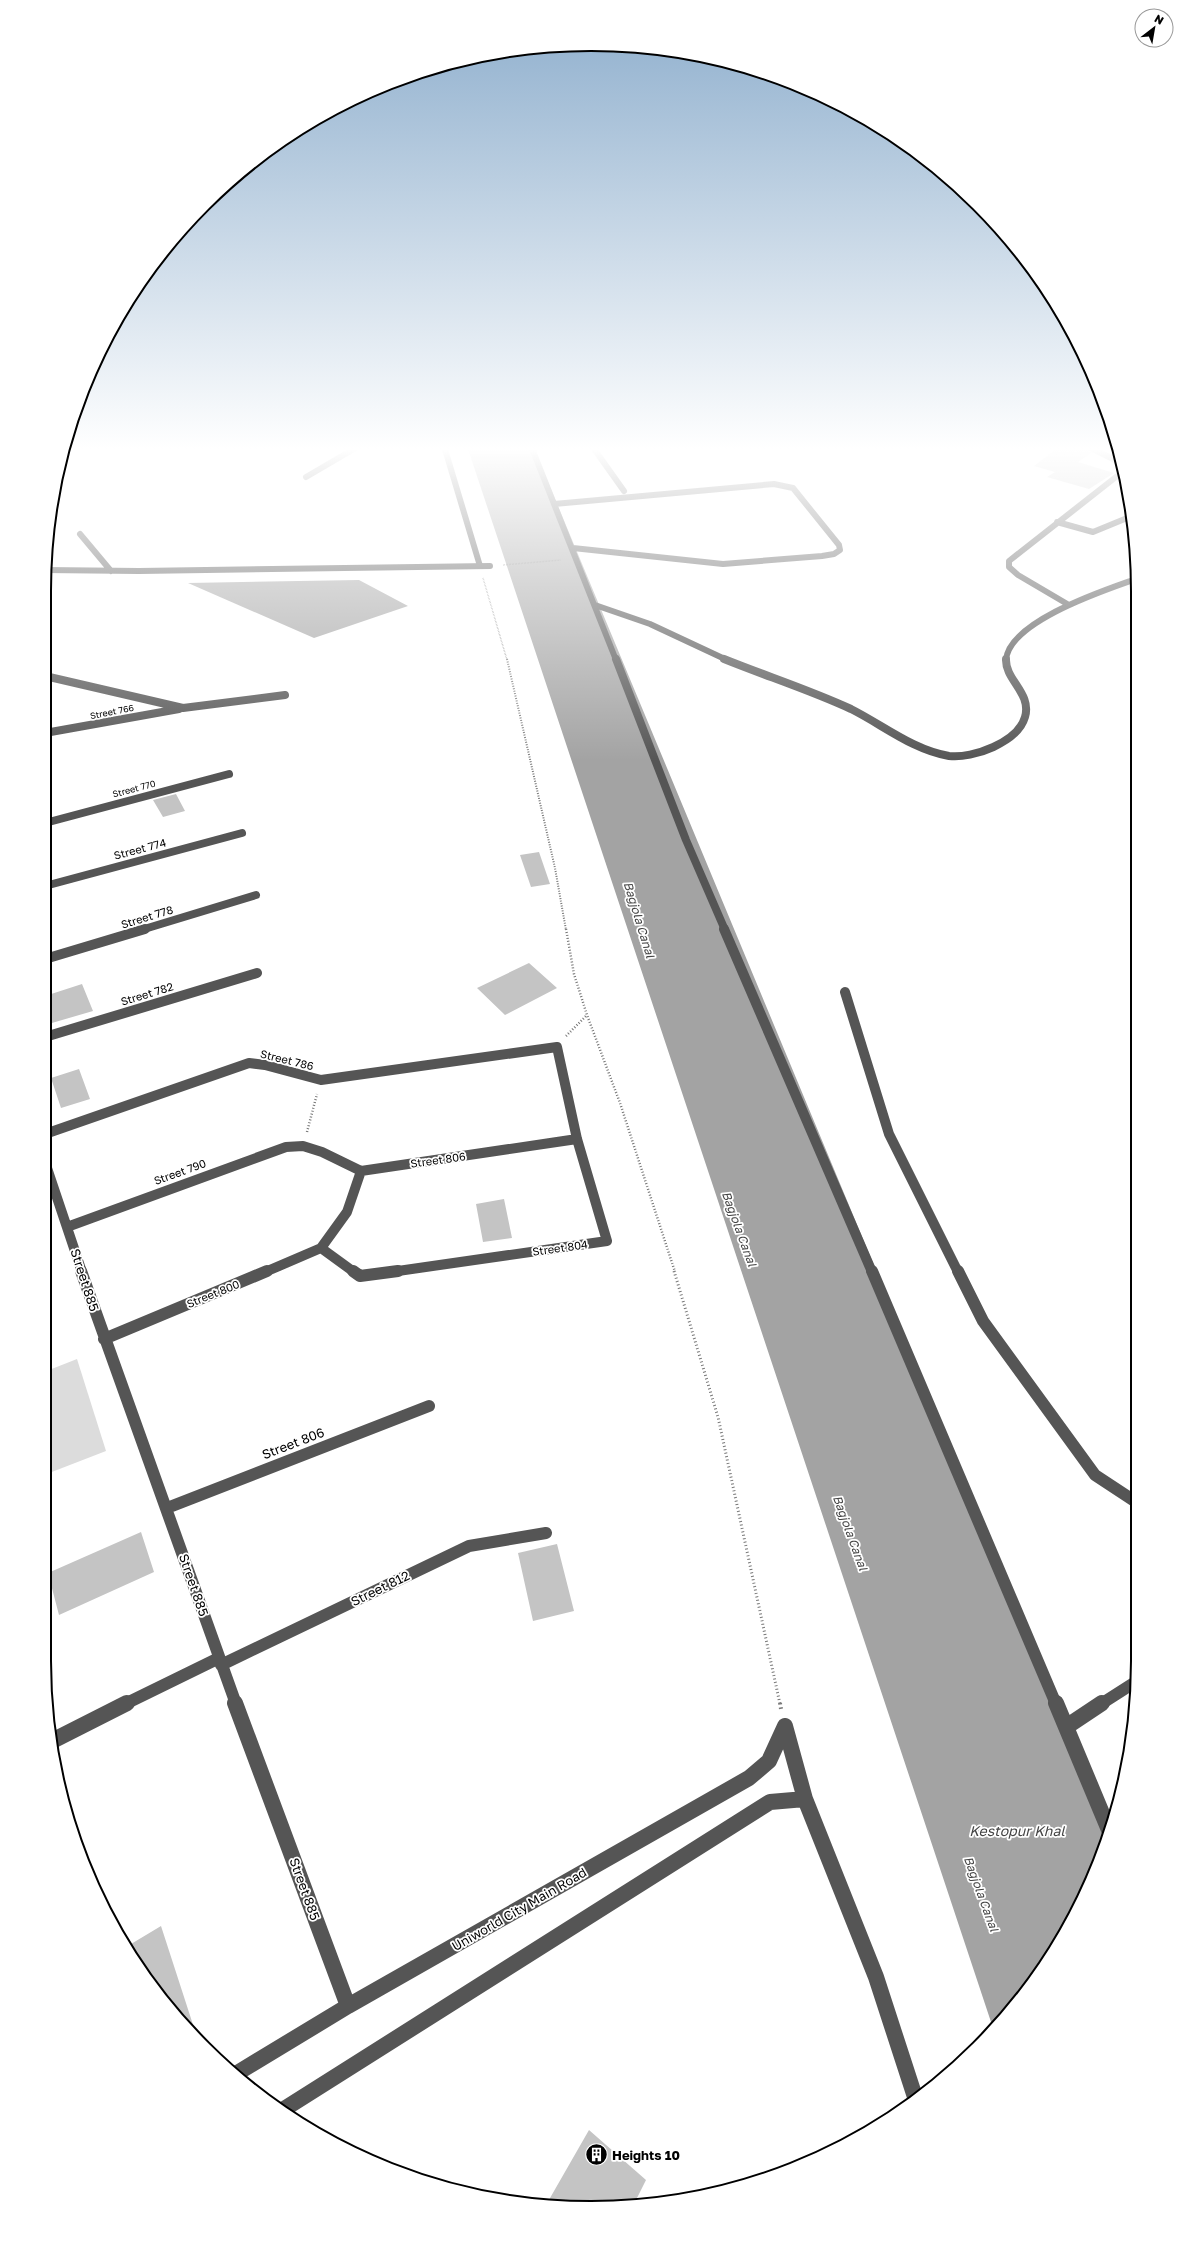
<svg xmlns="http://www.w3.org/2000/svg" width="1182" height="2252" font-family="'Golos Text',sans-serif">
  <style>
    .green { fill: #dcdcdc }
    .water { fill: #a3a3a3 }
    .building { fill: #c4c4c4 }
    .lines { fill: none; stroke-linecap: round; stroke-linejoin: round }
    .path-far4 { stroke: #777; stroke-width: 1.5; stroke-dasharray: 0.5 1; stroke-linecap: butt }
    .path-far3 { stroke: #777; stroke-width: 2; stroke-dasharray: 1 1.5; stroke-linecap: butt }
    .path-far2 { stroke: #777; stroke-width: 2.5; stroke-dasharray: 1 2; stroke-linecap: butt }
    .path-far1 { stroke: #777; stroke-width: 3; stroke-dasharray: 1 2.5; stroke-linecap: butt }
    .path { stroke: #777; stroke-width: 4; stroke-dasharray: 1.5 3; stroke-linecap: butt }
    .minor-far4 { stroke: #555; stroke-width: 6 }
    .minor-far3 { stroke: #555; stroke-width: 8 }
    .minor-far2 { stroke: #555; stroke-width: 10 }
    .minor-far1 { stroke: #555; stroke-width: 12 }
    .minor { stroke: #555; stroke-width: 16 }
    .labels { text-anchor: middle; stroke-width: 3.5; stroke-linejoin: round; paint-order: stroke }
    .far-street-label { font-size: 9px; fill: #000; stroke: #fff }
    .street-label { font-size: 11px; fill: #000; stroke: #fff }
    .water-label { font-size: 12px; font-style: italic; fill: #444; stroke: #fff }
    .near-street-label { font-size: 13px; fill: #000; stroke: #fff }
    .near-poi-label { font-size: 13px; font-weight: bold; fill: #000; stroke: #fff; text-anchor: start }
    .near-water-label { font-size: 14px; font-style: italic; fill: #444; stroke: #fff }
    .rim { fill: none; stroke: #000; stroke-width: 2 }
  </style>
  <rect width="100%" height="100%" fill="#fff"/>
  <path class="green" d="M77,1359L106,1451L44,1475V1372Z"/>
  <path class="water" d="M467,446H533L1109,1830L1081,1903L1025,1994L993,2028Z
    M359,580L408,606L314,638L188,583Z"/>
  <path class="building" d="M1060,446L1083,448L1091,453L1078,462L1114,473L1089,489L1047,477L1055,472L1034,466Z
    M176,794L185,811L163,817L153,800Z
    M539,852L550,884L531,887L520,855Z
    M529,963L557,988L505,1015L477,988Z
    M82,984L93,1011L45,1025V996Z
    M79,1069L90,1099L61,1108L51,1078Z
    M504,1199L512,1238L483,1242L476,1204Z
    M141,1532L154,1572L59,1615L48,1573Z
    M557,1544L574,1611L533,1621L518,1553Z
    M161,1926L197,2037L157,1994L126,1947Z
    M589,2130L646,2180L633,2206L546,2205Z"/>
  <g class="lines">
    <path class="path-far4" d="M503,565L561,560
      M483,578L507,660"/>
    <path class="path-far3" d="M507,659L555,868L566,930"/>
    <path class="path-far2" d="M566,929L574,974L587,1015L620,1103L675,1272
      M566,1036L587,1015
      M307,1132L317,1094"/>
    <path class="path-far1" d="M674,1271L718,1417L780,1704"/>
    <path class="path" d="M780,1703L781,1709"/>
    <path class="minor-far4" d="M444,446L480,566
      M531,446L616,660
      M592,446L624,491
      M1087,446L1117,461
      M306,477L359,446
      M554,504L774,484L793,488L839,545L840,550L834,554L822,556L723,564L573,548
      M1057,522L1093,532L1132,516
      M80,534L111,571
      M45,570L139,571L490,566
      M595,605L650,624L727,660
      M1069,605L1018,575L1009,567V561L1121,473
      M1006,660C1009,622 1102,591 1133,580"/>
    <path class="minor-far3" d="M616,659L686,840L725,930
      M724,659C766,676 810,690 851,709C883,725 913,750 949,756C973,759 1018,742 1025,717C1032,693 1005,680 1006,659
      M45,676L183,708L285,695
      M45,733L179,709
      M45,823L229,774
      M45,886L242,833
      M141,930L256,895"/>
    <path class="minor-far2" d="M724,929L872,1272
      M45,959L145,929
      M845,992L889,1134L958,1272
      M45,1037L257,973
      M45,1134L249,1063L265,1065L321,1080L557,1047L577,1139L607,1241L391,1272
      M45,1162L82,1272
      M67,1227L286,1147L303,1146L322,1152L361,1171L577,1139
      M321,1248L354,1272
      M265,1272L321,1248L347,1212L361,1171"/>
    <path class="minor-far1" d="M81,1271L236,1704
      M353,1271L360,1276L398,1271
      M872,1271L1056,1704
      M958,1271L983,1321L1095,1475L1136,1502
      M104,1339L267,1271
      M167,1508L429,1406
      M221,1665L469,1546L546,1533
      M125,1704L219,1658
      M1101,1704L1137,1681"/>
    <path class="minor" d="M235,1703L348,2006
      M1056,1703L1109,1830
      M785,1726L805,1799L876,1977L916,2100
      M1066,1727L1102,1703
      M52,1741L127,1703
      M234,2075L348,2006L749,1778L769,1761L785,1726
      M281,2111L770,1802L805,1799"/>
  </g>
  <linearGradient id="sky" x2="0" y2="1"><stop stop-color="#8cadcc"/><stop offset="0.59" stop-color="#fff"/><stop offset="1" stop-color="#fff" stop-opacity="0"/></linearGradient>
  <rect width="1182" height="761" fill="url(#sky)"/>
  <defs>
    <symbol id="building-disc" viewBox="-11 -11 22 22"><circle r="9.5" fill="#000" stroke="#fff"/><path d="M-4-6H4V6H1V3H-1V6H-4ZM-2.5-4.3h1.7v1.8h-1.7ZM.8-4.3h1.7v1.8H.8ZM-2.5-1h1.7V.8h-1.7ZM.8-1h1.7V.8H.8Z" fill="#fff"/></symbol>
  </defs>
  <g fill-rule="evenodd">
    <use href="#building-disc" x="584" y="2142" width="25" height="25"/>
  </g>
  <g class="labels">
    <g class="far-street-label">
      <text transform="translate(112 712) rotate(-11)" y="3">Street 766</text>
      <text transform="translate(134 789) rotate(-15)" y="3">Street 770</text>
    </g>
    <g class="street-label">
      <text transform="translate(140 849) rotate(-15)" y="4">Street 774</text>
      <text transform="translate(147 917) rotate(-17)" y="4">Street 778</text>
      <text transform="translate(147 994) rotate(-17)" y="4">Street 782</text>
      <text transform="translate(287 1060) rotate(14)" y="4">Street 786</text>
      <text transform="translate(438 1160) rotate(-8)" y="4">Street 806</text>
      <text transform="translate(180 1172) rotate(-20)" y="4">Street 790</text>
      <text transform="translate(560 1248) rotate(-8)" y="4">Street 804</text>
      <text transform="translate(213 1294) rotate(-22)" y="4">Street 800</text>
    </g>
    <g class="water-label">
      <text transform="translate(639 920) rotate(73)" y="4">Bagjola Canal</text>
      <text transform="translate(739 1229) rotate(70)" y="4">Bagjola Canal</text>
      <text transform="translate(850 1533) rotate(70)" y="4">Bagjola Canal</text>
      <text transform="translate(981 1894) rotate(70)" y="4">Bagjola Canal</text>
    </g>
    <g class="near-street-label">
      <text transform="translate(85 1280) rotate(72)" y="5">Street 885</text>
      <text transform="translate(293 1443) rotate(-21)" y="5">Street 806</text>
      <text transform="translate(194 1585) rotate(71)" y="5">Street 885</text>
      <text transform="translate(380 1588) rotate(-26)" y="5">Street 812</text>
      <text transform="translate(305 1889) rotate(70)" y="5">Street 885</text>
      <text transform="translate(519 1909) rotate(-30)" y="5">Uniworld City Main Road</text>
    </g>
    <g class="near-poi-label">
      <text x="612" y="2160">Heights 10</text>
    </g>
    <g class="near-water-label">
      <text x="1017" y="1836">Kestopur Khal</text>
    </g>
  </g>
  <path d="M0 0H1182V2252H0ZM591 51H591A540 540 0 0 1 1131 591V1661A540 540 0 0 1 591 2201H591A540 540 0 0 1 51 1661V591A540 540 0 0 1 591 51Z" fill="#fff" fill-rule="evenodd"/>
  <path class="rim" d="M591 51H591A540 540 0 0 1 1131 591V1661A540 540 0 0 1 591 2201H591A540 540 0 0 1 51 1661V591A540 540 0 0 1 591 51Z"/>
  <g transform="translate(1154 28) rotate(31)"><circle r="19" fill="#ffffff" stroke="#999999"/>
  <path d="M0-3L7 15L0 10L-7 15Z" fill="#000000"/>
  <text y="-6" font-size="11" font-weight="bold" text-anchor="middle" fill="#000000">N</text>
  </g>
</svg>
